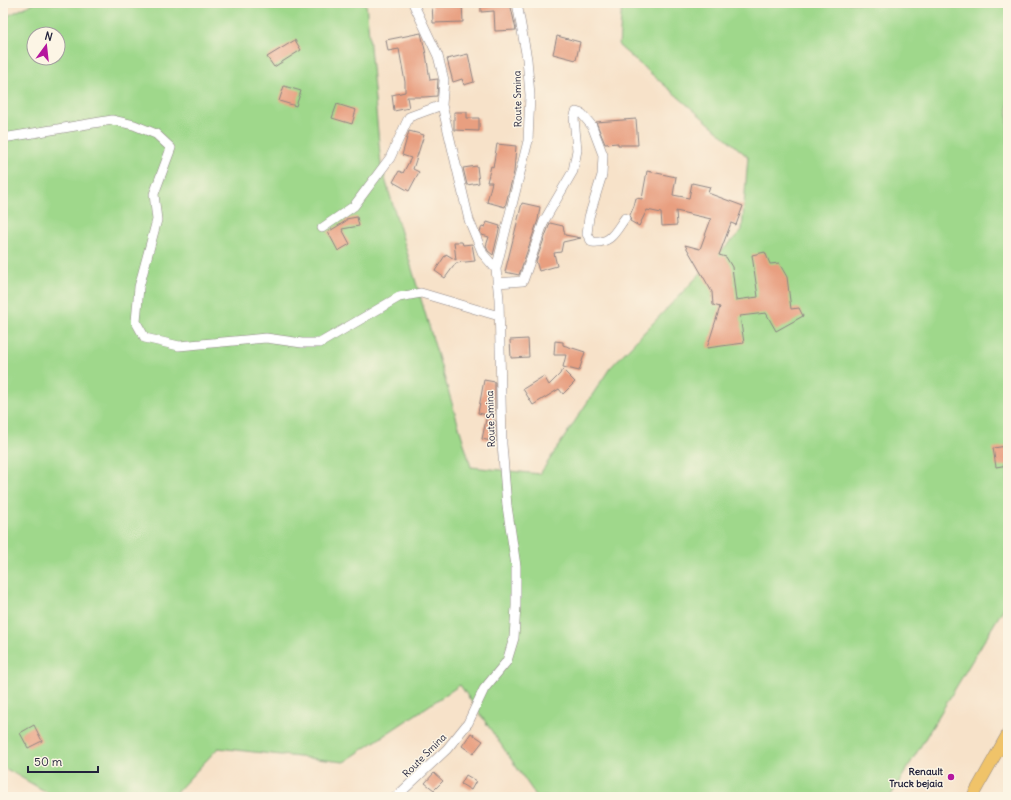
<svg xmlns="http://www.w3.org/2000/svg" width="1011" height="800" font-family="Delius,sans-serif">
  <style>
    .green { fill: #9fd88b; stroke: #607d63; fill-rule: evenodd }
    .building { fill: #e89f80 }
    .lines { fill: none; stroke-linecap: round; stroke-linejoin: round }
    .minor-casing { stroke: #8c8282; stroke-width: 10 }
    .major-casing { stroke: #8c8282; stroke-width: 12 }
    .minor { stroke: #fff; stroke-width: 9 }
    .major { stroke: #f0c369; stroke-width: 11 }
    .poi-dot { fill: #b5179e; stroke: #fcf5e5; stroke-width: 1.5 }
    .labels { text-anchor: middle; stroke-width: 3; stroke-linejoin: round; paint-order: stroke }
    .street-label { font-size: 10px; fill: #22223b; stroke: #fcf5e5 }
    .poi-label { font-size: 10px; font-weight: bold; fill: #22223b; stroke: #fcf5e5; text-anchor: end }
  </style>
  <rect width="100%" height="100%" fill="#fcf5e5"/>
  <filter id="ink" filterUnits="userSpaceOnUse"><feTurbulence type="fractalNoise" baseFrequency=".025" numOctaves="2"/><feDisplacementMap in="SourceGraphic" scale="8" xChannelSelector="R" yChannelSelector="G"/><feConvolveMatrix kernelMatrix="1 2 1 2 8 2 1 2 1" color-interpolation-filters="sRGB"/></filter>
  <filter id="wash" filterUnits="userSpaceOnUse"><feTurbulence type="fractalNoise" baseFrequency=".012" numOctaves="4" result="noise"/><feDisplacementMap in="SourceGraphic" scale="16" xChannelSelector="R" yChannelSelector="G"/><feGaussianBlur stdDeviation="0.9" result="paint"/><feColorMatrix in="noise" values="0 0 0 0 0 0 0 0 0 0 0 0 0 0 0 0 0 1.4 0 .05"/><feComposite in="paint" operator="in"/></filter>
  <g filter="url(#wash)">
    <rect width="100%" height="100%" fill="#f7e2c9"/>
    <path class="green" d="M34,3H366L381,165L471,467L540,474L610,368L742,230L748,157L619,46L622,3H1008V601L890,797H537L460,685L344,762L218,748L172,797H55L3,767V18ZM34,34H58V58H34Z"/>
    <g id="blocks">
      <path class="building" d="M432,3H462L463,22L433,23Z
        M481,3H510L516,30L495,31L494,11L481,12Z
        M421,33L426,54L430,80L438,79L437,96L424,97H407L409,108L394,111L392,95L405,92V82L399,49L388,51L386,40Z
        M557,36L580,42L576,60L553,54Z
        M295,40L301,50L274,67L267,57Z
        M468,54L474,82L464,85L462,79L453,82L447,59Z
        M284,86L301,91L296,106L279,101Z
        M337,104L356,110L352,124L332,118Z
        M454,112H467V118H479V131L454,130Z
        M636,119L638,145H618V143L605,144L596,122Z
        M409,131L424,135L413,169L419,172L409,191L393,182L399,171L403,173L411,158L402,155Z
        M497,144L516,146L514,172L505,207L487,202L492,182H487L491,166L493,167Z
        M477,166L479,183L467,185L463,168Z
        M647,171L676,177L673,195L689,198L692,183L710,187L708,193L743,206L736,225L731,223L719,255L726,257L732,267L736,300L758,297L752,255L765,252L770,264L779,263L787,277L791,309L799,308L803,316L776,331L766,313L740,316L744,343L707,348L720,307L713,305L712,292L685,245L700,249L711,219L676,211L677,225L662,226L661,213L647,210L639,226L630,221L631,218L630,215L634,206L636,198L642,199Z
        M522,203L540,207L538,220L519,275L505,272Z
        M357,217L359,226L342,229L350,244L338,251L328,232L346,221V219Z
        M487,222L500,226L493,255L488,251L486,246L489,237L482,235L480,232L482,226L485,227Z
        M550,223L563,226L565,235L581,238L563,242L561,252L554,253L557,266L539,271L536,261Z
        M454,242H462L463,245L472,244L475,261L456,263L445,278L435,271L446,254L456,260Z
        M528,339L529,357L511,358L510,340Z
        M555,341L563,342V345L585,352L579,371L563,367L566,355H554Z
        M562,369L575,382L563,394L559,389L533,405L523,389L544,376L549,385L560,374Z
        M484,380L495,382V409L493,421H496V442L482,439L487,415L478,413Z
        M1007,446L1008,465L996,467L993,448Z
        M34,725L42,741L28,748L20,733Z
        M471,733L483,741L473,754L462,746Z
        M434,773L443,781L434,790L425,783Z
        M466,775L476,781L471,790L461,784Z"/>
    </g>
  </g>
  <g filter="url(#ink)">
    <use href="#blocks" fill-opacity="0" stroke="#8c8282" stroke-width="1"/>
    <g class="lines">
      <defs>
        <path id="minor" d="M413,3L438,56L444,80L442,105L469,220L483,254L496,269
          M3,138L112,120L134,125L156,134L171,148L154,194L157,220L139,287L136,322L145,338L179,346L266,338L302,343H320L399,297L421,293L499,316
          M322,228L354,206L390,158L409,117L442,105
          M497,283L523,281L544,221L573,171L577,150L574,118L576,112L582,114L592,126L603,155L602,175L589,217L587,234L592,242C611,244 615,232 625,218
          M396,797L447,749L468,723L484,689L507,661L514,638L516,606V566L507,506L502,444L499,299L496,269L528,141L530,95L527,59L517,3"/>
        <path id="major" d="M972,797L1008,733"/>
      </defs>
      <use href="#minor" class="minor-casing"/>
      <use href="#major" class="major-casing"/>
      <use href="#minor" class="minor"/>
      <use href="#major" class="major"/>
    </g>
  </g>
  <circle class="poi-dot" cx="951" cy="777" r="4"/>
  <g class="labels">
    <g class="street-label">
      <text transform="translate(517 99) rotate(-91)" y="4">Route Smina</text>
      <text transform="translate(490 419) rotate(-92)" y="4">Route Smina</text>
      <text transform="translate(424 755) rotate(-45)" y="4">Route Smina</text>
    </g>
    <g class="poi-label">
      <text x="943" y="775">Renault<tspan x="943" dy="12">Truck bejaia</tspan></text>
    </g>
  </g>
  <rect width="1011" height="800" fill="none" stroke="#fcf5e5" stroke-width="16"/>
  <g transform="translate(46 46) rotate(15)"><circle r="19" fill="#fcf5e5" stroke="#a5a1a1"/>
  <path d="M0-3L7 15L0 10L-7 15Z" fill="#b5179e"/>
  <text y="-6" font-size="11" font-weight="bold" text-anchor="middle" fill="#22223b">N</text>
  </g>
  <path d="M28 766v6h70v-6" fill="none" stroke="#22223b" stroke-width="2"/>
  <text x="34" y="766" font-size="12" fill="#22223b" stroke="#fcf5e5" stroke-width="3" paint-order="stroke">50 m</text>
</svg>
